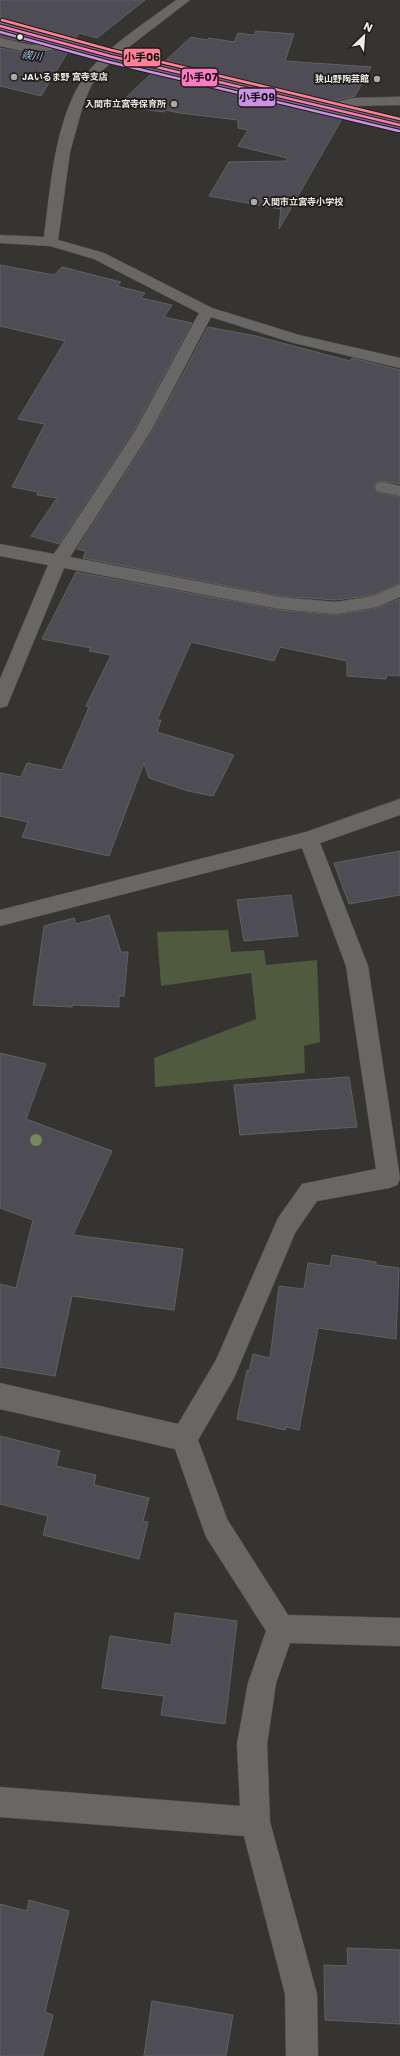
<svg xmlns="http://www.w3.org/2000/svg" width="400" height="2056" font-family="Poppins,'Noto Sans JP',sans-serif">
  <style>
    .green { fill: #4f5a3f }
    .building { fill: #4e4c54; stroke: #616160 }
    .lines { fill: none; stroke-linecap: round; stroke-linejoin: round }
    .minor-casing { stroke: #53514e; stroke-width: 1 }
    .major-casing { stroke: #53514e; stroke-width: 1 }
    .minor { fill: #696765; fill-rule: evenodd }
    .major { fill: #756d6b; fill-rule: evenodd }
    .bus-1-casing { stroke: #1f1c19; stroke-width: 4.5 }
    .bus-2-casing { stroke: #1f1c19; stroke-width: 4.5 }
    .bus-3-casing { stroke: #1f1c19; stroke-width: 4.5 }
    .bus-1 { stroke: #fe7ac1; stroke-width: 2.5 }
    .bus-2 { stroke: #ce8fe9; stroke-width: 2.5 }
    .bus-3 { stroke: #ff8098; stroke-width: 2.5 }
    .tree { fill: #77885a }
    .bus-dot { fill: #edeae5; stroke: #1f1c19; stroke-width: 1.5 }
    .poi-dot { fill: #adaaa6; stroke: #1f1c19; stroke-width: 1.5 }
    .labels { text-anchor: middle; stroke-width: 3.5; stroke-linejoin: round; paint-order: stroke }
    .far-poi-label { font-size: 9px; font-weight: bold; fill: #edeae5; stroke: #1f1c19; text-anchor: start }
    .far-water-label { font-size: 10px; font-style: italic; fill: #a8c9f1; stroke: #1f1c19 }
    .line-badge { stroke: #1f1c19; stroke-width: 1.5 }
    .pale-badge-label { font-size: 11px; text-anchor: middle; font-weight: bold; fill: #111 }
  </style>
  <rect width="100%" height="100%" fill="#363430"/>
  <path class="green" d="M228,930L231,952L264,950L266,965L317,960L320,1042L304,1046L305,1073L155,1087L154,1058L256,1019L251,973L161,986L157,932Z"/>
  <path class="building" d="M0,0H145L97,38L79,33L74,41L0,21Z
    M256,31L294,34L285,61L371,67L355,96L328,102L163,63L191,37L207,40L209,38L234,42L238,33L254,35Z
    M0,32L39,42L31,43L0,37Z
    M0,48L31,54L69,50L41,96L0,86Z
    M153,72L343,117L279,229L281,206L280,209L209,196L229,162L287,161V158L238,146L248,130L238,128V120L180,113L165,110L164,112L117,106Z
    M0,265L54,275L62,267L121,282L117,286L145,293L141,298L172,305L164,317L192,323L134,430L59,544L31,536L57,498L37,495L38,492L12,487L45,424L18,419L65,341L0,326Z
    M208,327L256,336L350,361L352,358L400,370V484L383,481L377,482L374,486L377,492L400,497V583L373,595L336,600L280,596L83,558L86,551L77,549L152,432Z
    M76,572L280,610L336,615L377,608L400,599V676L387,675L386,679L347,676V661L280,647L274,661L191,642L157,720H161L157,732L234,755L213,796L188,791L149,778L144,763L109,856L22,837L28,822L0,816V773L21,777L27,763L62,770L89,707L86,706L111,655L89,651L91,648L42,639Z
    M400,851V895L349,904L334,863Z
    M291,895L298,936L244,941L237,900Z
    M109,915L121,952H128L124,996H119V1007L73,1005L72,1007L33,1005L44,926L74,918L76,924Z
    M0,1053L46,1064L26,1119L112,1151L73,1235L183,1249L174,1310L72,1296L55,1376L0,1367V1284L16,1288L33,1220L0,1208Z
    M349,1077L357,1127L240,1135L234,1085Z
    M332,1255L376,1262V1265L399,1268L396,1339L318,1328L299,1430L286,1427L285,1430L237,1419L247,1370L249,1371L253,1354L270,1358L279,1286L304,1289L308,1263L330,1266Z
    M0,1436L60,1451L56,1466L96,1475L94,1485L149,1498L143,1521L148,1522L139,1559L43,1535L48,1516L0,1504Z
    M175,1613L237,1621L225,1724L161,1715L164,1696L102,1688L110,1636L171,1645Z
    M29,1900L69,1911L45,2012L53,2015L43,2056H0V1904L27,1911Z
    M347,1948L400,1950V2024L325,2020L324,1965L348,1966Z
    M152,2001L233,2015L226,2056H144Z"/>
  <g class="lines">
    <defs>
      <path id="minor" d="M176,0H190L121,53L100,73L91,86L83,105L70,152L58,240L104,253L212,308L299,335L400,358V368L290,342L211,317L151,431L70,557L280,597L336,602L373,596L400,584V597L377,607L336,614L280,609L64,568L9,701L7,706L0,708V679L48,565L0,556V544L54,554L135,431L199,313L94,259L50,246L0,243V235L44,237C51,185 55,107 93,66C117,40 148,21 176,0Z
        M0,38L31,45L67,40L73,44L67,48L31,53L0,46Z
        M400,97V105L353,106L328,112L322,108L323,105L353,98Z
        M383,482L400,486V496L377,491L375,487L377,483Z
        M400,799V815L320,843L368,966L400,1179L397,1185L389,1188L317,1201L295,1233L234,1378L198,1440L227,1519L288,1615L400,1618V1646L290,1643L276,1683L267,1744L270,1822L317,1994L318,2056H286L285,1994L244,1836L0,1817V1787L240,1806L237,1744L248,1683L266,1631L206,1537L175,1449L0,1409V1383L178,1424L216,1360L278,1218L302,1184L376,1169L346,966L302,848L0,926V910L306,832Z"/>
      <path id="major" d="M0,22L113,53L400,121V129L110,60L0,30Z"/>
    </defs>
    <use href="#minor" class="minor-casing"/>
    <use href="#major" class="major-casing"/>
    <use href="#minor" class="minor"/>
    <use href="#major" class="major"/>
    <defs>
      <path id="bus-1" d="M0,26L110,56L400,125"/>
      <path id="bus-2" d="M0,32L109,62L399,131"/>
      <path id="bus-3" d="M2,20L111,50L400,119"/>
    </defs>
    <use href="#bus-1" class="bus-1-casing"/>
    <use href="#bus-2" class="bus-2-casing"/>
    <use href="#bus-3" class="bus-3-casing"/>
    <use href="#bus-1" class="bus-1"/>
    <use href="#bus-2" class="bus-2"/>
    <use href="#bus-3" class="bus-3"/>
  </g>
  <circle class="tree" cx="36" cy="1140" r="6"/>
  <circle class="bus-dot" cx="20" cy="37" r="3.5"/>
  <g class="poi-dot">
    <circle cx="14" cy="77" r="4"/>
    <circle cx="377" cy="79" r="4"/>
    <circle cx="174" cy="104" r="4"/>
    <circle cx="254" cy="202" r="4"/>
  </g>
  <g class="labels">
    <g class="far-poi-label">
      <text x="22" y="80">JAいるま野 宮寺支店</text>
      <text x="369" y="82" text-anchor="end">狭山野陶芸館</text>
      <text x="166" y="107" text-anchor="end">入間市立宮寺保育所</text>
      <text x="262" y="205">入間市立宮寺小学校</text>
    </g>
    <g class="far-water-label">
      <text transform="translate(32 55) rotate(7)" y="4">禊川</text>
    </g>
  </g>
  <g class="line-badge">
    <rect x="123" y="48" width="38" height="19" rx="4" fill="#ff8098"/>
    <rect x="181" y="68" width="37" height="19" rx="4" fill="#fe7ac1"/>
    <rect x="238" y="88" width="38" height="19" rx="4" fill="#ce8fe9"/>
  </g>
  <g class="pale-badge-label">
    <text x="142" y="61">小手06</text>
    <text x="200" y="81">小手07</text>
    <text x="257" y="101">小手09</text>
  </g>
  <g transform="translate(364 36) rotate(25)" stroke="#1f1c19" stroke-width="3" paint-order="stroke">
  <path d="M0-3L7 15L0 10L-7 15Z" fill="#edeae5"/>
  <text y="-6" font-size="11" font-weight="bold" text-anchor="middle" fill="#edeae5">N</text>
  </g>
</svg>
